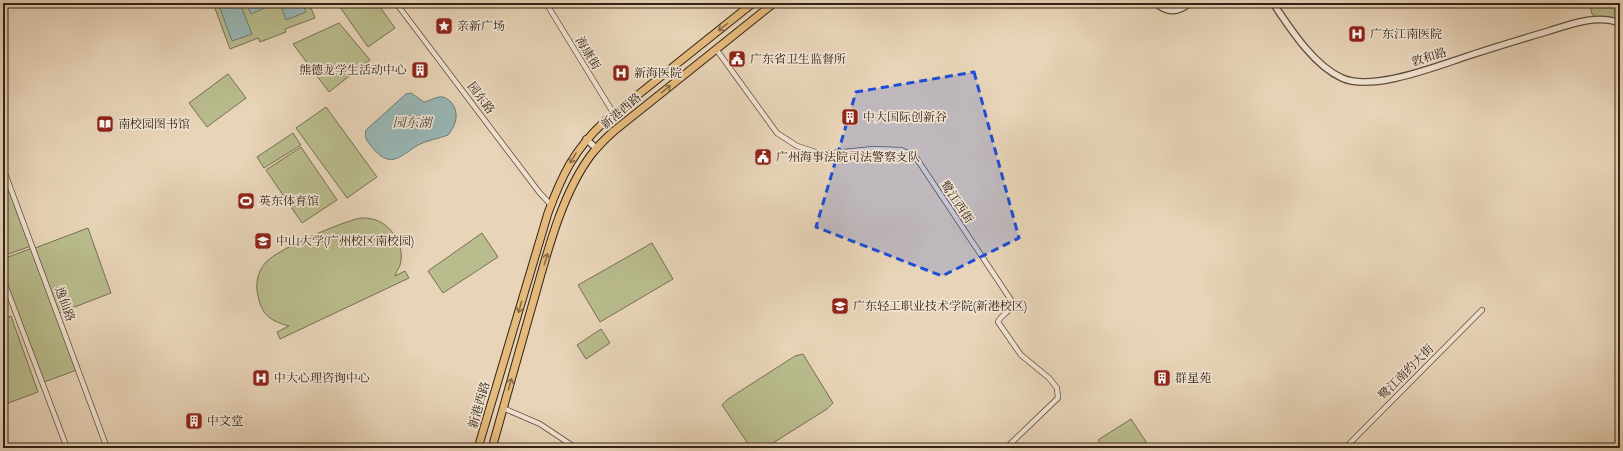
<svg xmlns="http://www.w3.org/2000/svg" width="1623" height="451" font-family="'IM FELL English','Noto Serif SC',serif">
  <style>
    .green { fill: #b9bc8d; stroke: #766f52 }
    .water { fill: #98b7b6; stroke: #6f7b76 }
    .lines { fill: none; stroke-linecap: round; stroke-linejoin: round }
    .minor-casing { stroke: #604e3e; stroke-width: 6 }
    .tertiary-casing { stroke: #604e3e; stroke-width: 8 }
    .primary-casing { stroke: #322216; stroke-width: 9 }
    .minor { stroke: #f0e3d1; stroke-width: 4.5 }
    .tertiary { stroke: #f0e3d1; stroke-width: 5.5 }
    .primary { stroke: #e4ba7c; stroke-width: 7 }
    .oneway { stroke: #8b6e49 }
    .marked { fill: #1d4ed8; fill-opacity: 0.2; stroke: #1d4ed8; stroke-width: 3; stroke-dasharray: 8 5; stroke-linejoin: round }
    .labels { text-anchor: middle; stroke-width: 3.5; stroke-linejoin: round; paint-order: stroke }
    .poi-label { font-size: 12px; fill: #322216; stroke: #f0e3d1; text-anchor: start }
    .street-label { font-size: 12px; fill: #322216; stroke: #f0e3d1 }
    .water-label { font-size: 13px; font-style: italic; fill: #4c473e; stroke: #f0e3d1 }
  </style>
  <rect width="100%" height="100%" fill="#e8d4b8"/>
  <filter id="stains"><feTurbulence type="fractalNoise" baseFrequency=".005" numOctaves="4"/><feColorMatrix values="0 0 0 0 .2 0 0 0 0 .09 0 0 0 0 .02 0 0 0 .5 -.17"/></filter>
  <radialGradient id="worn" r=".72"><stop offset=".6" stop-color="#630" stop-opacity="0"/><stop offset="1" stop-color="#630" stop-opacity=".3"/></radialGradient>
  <path class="green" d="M213,3H309L315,18L285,29L286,32L260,42L258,38L230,49Z
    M337,3H377L395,28L368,47Z
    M1589,3H1620V22L1597,18L1592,14Z
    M339,23L370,60L329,92L293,44Z
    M228,74L246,98L207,127L189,103Z
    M326,107L377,177L347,198L296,128Z
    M293,133L301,145L264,168L257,157Z
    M301,147L337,200L302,223L266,170Z
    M4,175L31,246L3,256V211C6,206 3,184 3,176Z
    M360,218C364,218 368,218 372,219C391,223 406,246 400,265C399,268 396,272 395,276L405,271L409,278L280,339L277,332L289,326C274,322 263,317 259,300C255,287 256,273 266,262C280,248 339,223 360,218Z
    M88,228L111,293L59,313L35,248Z
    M482,233L498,257L443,293L428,271Z
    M652,243L673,279L600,322L578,285Z
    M32,248L77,370L44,382L3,275V259Z
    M11,316L38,392L3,405V319Z
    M601,329L610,343L586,359L577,345Z
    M803,354L833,403L827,409L765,448H751L722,405L728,399L795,356Z
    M1131,419L1150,448H1103L1098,440Z"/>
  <path class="water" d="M218,3H240L252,34L232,41Z
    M246,3H265L267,7L251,14Z
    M280,3H302L306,12L286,20Z
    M411,93L424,102C430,101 436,96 443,97C446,98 449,100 451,102C460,113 456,125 448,135C438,139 427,140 418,145C399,157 390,170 371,146C367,141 364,137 366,130L406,94Z"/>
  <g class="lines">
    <defs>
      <path id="minor" d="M396,3L539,192L551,205
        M546,3L614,114
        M716,49L777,133L797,146L822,154L873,149L901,150L915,156L1013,303C1011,312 1001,314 998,322L1021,355L1049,378L1057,388L1058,398L1006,448
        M3,168L107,448
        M3,279L67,448
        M503,408L540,424L576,448
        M1345,448L1482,310"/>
      <path id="tertiary" d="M1156,3C1168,14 1178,12 1190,3
        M1273,3C1290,28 1313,65 1342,78C1372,92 1437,66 1468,56C1495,47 1522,39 1549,31C1571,24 1597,14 1620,23
        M586,139L596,148"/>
      <path id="primary" d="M478,448L548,213C562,175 574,150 604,122L753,3
        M492,448C505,403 517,358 530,313C545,262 559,198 591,155C598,146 606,138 614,131L774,3"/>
    </defs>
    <use href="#minor" class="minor-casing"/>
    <use href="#tertiary" class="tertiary-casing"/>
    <use href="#primary" class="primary-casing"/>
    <use href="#minor" class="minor"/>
    <use href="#tertiary" class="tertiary"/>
    <use href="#primary" class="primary"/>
  </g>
  <defs><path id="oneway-shaft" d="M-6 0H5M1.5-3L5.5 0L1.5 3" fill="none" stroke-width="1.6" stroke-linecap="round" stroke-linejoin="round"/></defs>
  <g class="oneway">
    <use href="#oneway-shaft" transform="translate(723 27) rotate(142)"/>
    <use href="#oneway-shaft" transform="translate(666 89) rotate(-39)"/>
    <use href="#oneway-shaft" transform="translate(573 158) rotate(121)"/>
    <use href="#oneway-shaft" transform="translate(546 259) rotate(-73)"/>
    <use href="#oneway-shaft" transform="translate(520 307) rotate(106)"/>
    <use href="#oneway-shaft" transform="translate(510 384) rotate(-74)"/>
  </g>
  <path class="marked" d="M974,72L1019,238L942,276L816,227L856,92Z"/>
  <defs>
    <symbol id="sight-square" viewBox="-11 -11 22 22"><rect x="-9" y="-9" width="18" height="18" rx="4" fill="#8f2418" stroke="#f0e3d1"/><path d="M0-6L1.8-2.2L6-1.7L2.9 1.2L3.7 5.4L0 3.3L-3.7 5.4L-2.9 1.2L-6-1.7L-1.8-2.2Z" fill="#fff"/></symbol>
    <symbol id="hospital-square" viewBox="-11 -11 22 22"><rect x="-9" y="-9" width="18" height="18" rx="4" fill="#8f2418" stroke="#f0e3d1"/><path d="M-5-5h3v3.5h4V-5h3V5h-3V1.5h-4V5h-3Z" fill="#fff"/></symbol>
    <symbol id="civic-square" viewBox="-11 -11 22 22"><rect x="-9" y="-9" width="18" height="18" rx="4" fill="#8f2418" stroke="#f0e3d1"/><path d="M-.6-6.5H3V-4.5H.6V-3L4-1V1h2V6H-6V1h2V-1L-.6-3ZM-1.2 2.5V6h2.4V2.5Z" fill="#fff"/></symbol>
    <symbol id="building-square" viewBox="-11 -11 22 22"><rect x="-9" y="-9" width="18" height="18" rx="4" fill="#8f2418" stroke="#f0e3d1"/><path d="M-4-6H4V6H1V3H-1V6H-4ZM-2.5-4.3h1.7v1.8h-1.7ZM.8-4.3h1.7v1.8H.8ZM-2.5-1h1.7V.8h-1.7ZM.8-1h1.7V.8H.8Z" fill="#fff"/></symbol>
    <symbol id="library-square" viewBox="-11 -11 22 22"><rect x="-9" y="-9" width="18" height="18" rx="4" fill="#8f2418" stroke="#f0e3d1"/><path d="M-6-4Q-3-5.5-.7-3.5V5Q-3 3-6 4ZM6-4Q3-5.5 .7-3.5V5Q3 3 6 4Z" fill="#fff"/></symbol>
    <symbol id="stadium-square" viewBox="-11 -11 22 22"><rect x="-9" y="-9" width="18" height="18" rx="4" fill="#8f2418" stroke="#f0e3d1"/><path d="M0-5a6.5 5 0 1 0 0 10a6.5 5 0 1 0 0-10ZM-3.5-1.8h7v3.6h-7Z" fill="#fff"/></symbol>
    <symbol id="university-square" viewBox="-11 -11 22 22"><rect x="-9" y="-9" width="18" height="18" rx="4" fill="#8f2418" stroke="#f0e3d1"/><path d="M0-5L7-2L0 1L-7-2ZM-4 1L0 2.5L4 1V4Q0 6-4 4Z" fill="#fff"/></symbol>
  </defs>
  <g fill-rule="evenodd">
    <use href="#sight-square" x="434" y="16" width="20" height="20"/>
    <use href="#hospital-square" x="1347" y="24" width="20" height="20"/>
    <use href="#civic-square" x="727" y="49" width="20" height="20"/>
    <use href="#building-square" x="410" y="60" width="20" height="20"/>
    <use href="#hospital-square" x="611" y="63" width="20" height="20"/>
    <use href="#building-square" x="840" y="107" width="20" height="20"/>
    <use href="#library-square" x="95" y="114" width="20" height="20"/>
    <use href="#civic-square" x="753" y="147" width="20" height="20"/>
    <use href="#stadium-square" x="236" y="191" width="20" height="20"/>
    <use href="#university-square" x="253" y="231" width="20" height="20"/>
    <use href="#university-square" x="830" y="296" width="20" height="20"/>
    <use href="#hospital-square" x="251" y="368" width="20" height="20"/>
    <use href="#building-square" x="1152" y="368" width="20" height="20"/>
    <use href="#building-square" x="184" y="411" width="20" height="20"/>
  </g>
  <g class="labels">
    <g class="poi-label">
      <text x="457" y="30">亲新广场</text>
      <text x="1370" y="38">广东江南医院</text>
      <text x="750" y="63">广东省卫生监督所</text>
      <text x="407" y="74" text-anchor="end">熊德龙学生活动中心</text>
      <text x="634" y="77">新海医院</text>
      <text x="863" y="121">中大国际创新谷</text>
      <text x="118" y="128">南校园图书馆</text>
      <text x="776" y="161">广州海事法院司法警察支队</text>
      <text x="259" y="205">英东体育馆</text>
      <text x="276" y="245">中山大学(广州校区南校园)</text>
      <text x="853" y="310">广东轻工职业技术学院(新港校区)</text>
      <text x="274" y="382">中大心理咨询中心</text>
      <text x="1175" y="382">群星苑</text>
      <text x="207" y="425">中文堂</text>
    </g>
    <g class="street-label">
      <text transform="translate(588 53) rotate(59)" y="4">海康街</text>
      <text transform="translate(1429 57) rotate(-17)" y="4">敦和路</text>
      <text transform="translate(481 98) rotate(53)" y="4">园东路</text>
      <text transform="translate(621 111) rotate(-40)" y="4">新港西路</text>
      <text transform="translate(957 202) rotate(56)" y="4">鹭江西街</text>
      <text transform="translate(65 304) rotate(70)" y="4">逸仙路</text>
      <text transform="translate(1406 372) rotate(-45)" y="4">鹭江南约大街</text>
      <text transform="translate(479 405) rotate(-74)" y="4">新港西路</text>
    </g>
    <g class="water-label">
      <text x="412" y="127">园东湖</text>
    </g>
  </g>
  <rect width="1623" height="451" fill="none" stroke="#e8d4b8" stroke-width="16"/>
  <rect x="4" y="4" width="1615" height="443" fill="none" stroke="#322216" stroke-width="2"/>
  <rect x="8" y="8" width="1607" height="435" fill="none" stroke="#322216"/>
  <rect width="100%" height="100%" filter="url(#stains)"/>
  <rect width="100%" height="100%" fill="url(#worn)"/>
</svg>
